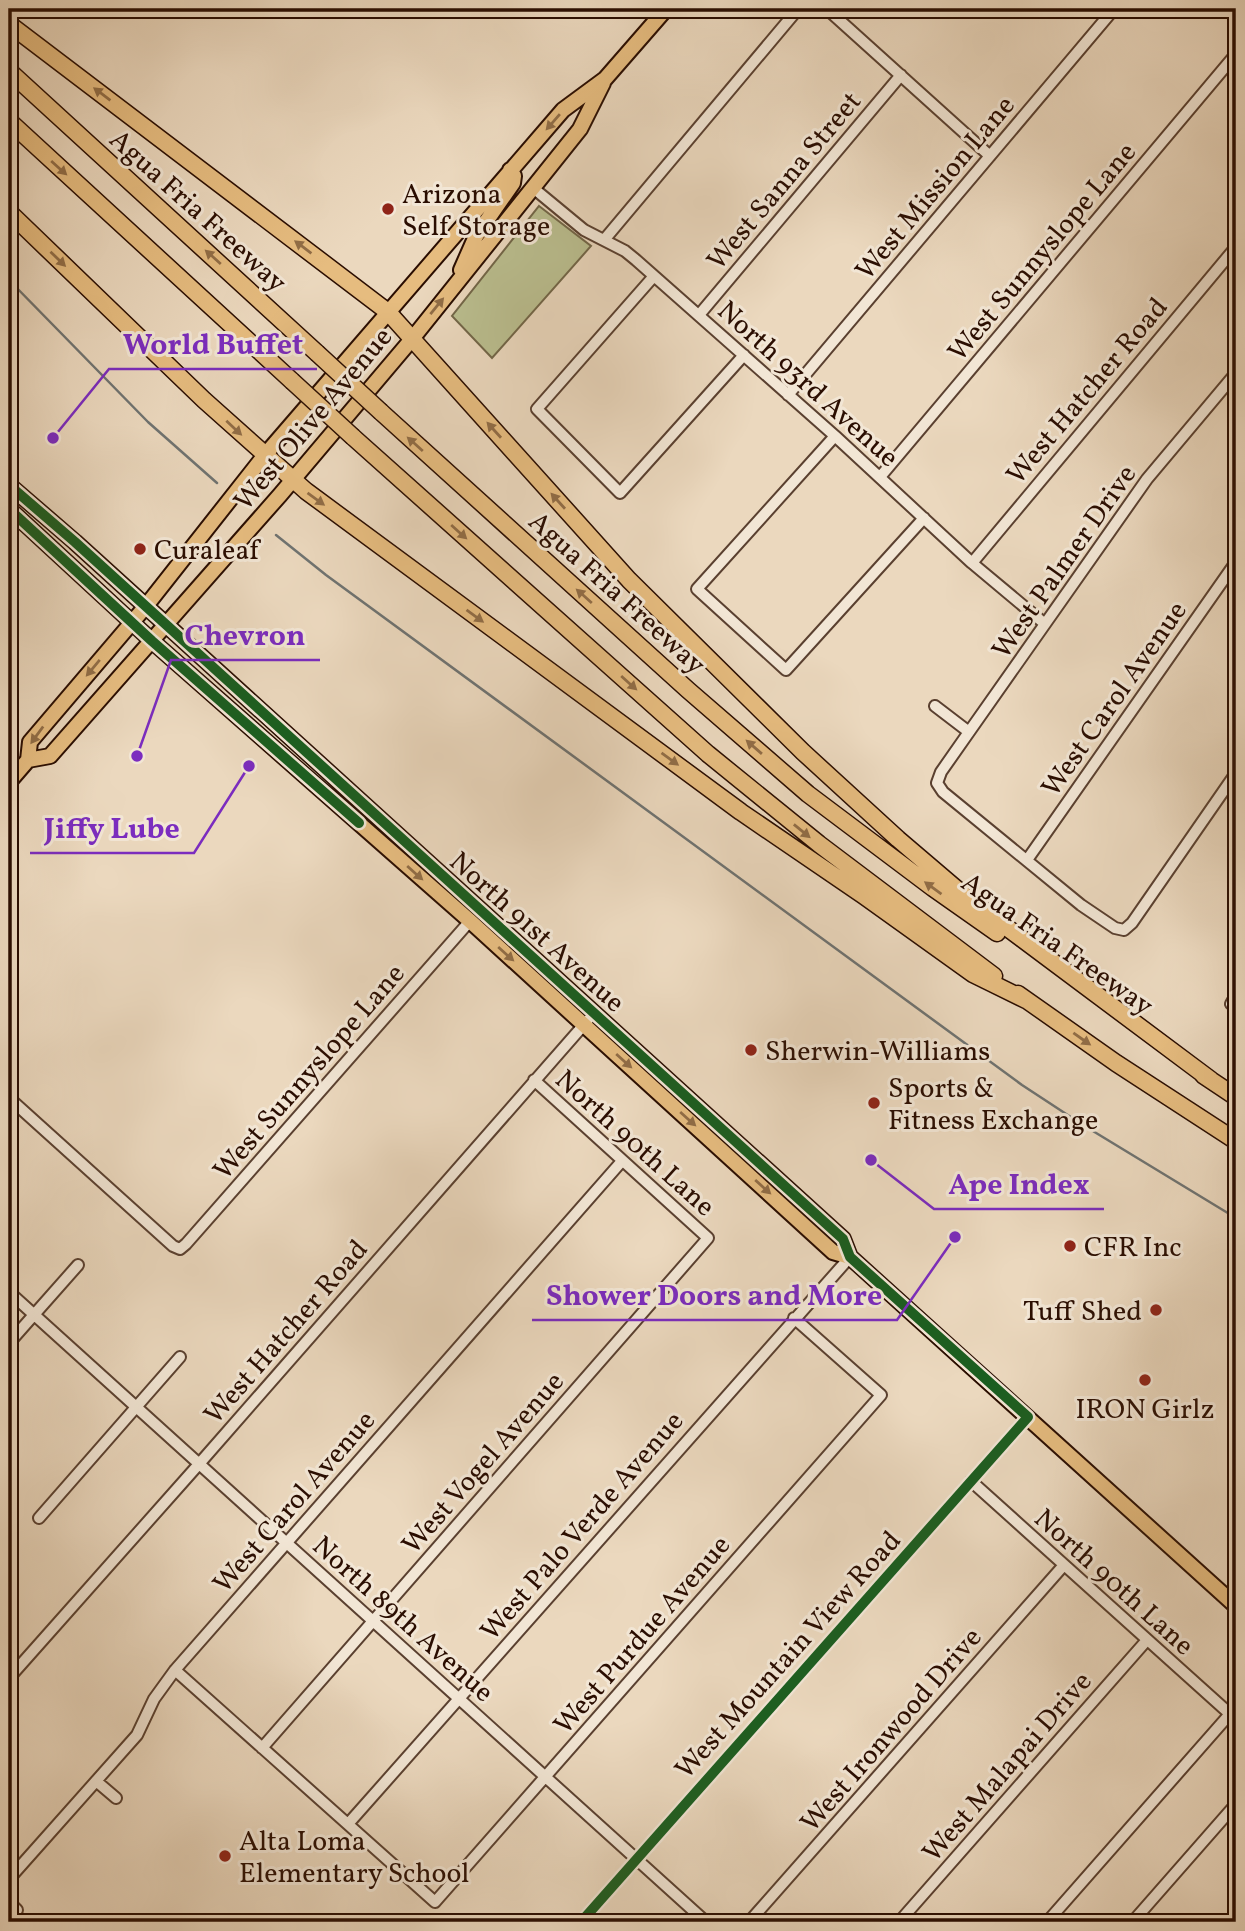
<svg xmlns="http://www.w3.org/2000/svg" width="1245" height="1931" font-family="Vollkorn,serif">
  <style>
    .green { fill: #babe8f; stroke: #726648; stroke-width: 2 }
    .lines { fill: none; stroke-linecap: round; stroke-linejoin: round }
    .stream { stroke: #6f7371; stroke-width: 2.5 }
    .minor-casing { stroke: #5a4030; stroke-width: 14 }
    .major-casing { stroke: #2a0d01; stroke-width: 18 }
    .highway-casing { stroke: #2a0d01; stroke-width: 19 }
    .minor { stroke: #f2e6d5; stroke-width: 10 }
    .major { stroke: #e6bc7f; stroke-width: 14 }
    .highway { stroke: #e6bc7f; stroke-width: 16 }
    .highway-bridge-casing { stroke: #2a0d01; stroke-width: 19; stroke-linecap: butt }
    .highway-bridge { stroke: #e6bc7f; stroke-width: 16 }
    .cycleway-casing { stroke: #f2e6d5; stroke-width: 15 }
    .cycleway { stroke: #1b5e20; stroke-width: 10 }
    .oneway { fill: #916d46 }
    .poi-dot { fill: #8f2418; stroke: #f2e6d5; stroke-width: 2.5 }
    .labels { text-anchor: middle; stroke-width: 6; stroke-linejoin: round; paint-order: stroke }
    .street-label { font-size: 28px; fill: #2a0d01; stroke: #f2e6d5 }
    .poi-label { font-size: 28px; fill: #2a0d01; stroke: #f2e6d5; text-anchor: start }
    .leader { fill: none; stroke: #7b2cbf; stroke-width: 2.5 }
    .callout-dot { fill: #7b2cbf; stroke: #f2e6d5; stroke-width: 2.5 }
    .callout-label { font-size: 30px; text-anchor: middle; font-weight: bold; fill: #7b2cbf; stroke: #f2e6d5; stroke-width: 6; stroke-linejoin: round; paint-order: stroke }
  </style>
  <rect width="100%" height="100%" fill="#ebd8be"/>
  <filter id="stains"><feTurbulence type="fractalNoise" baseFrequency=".00286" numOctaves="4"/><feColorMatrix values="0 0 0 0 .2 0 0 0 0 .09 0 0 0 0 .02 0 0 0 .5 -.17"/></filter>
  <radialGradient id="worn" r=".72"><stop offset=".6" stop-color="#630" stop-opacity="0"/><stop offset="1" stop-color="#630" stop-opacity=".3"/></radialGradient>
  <path class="green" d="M539,206L591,246L492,358L452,316Z"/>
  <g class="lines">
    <path class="stream" d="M9,280L148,422L217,483
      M276,535L326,575L1022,1085L1083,1125L1236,1218"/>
    <defs>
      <path id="minor" d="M827,9L990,156
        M532,187L584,230L625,251L636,260L835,436L972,563L1045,624
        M604,240L798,9
        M654,276L537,409L620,493L744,355
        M699,315L901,75
        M1236,373L1147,479L969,732L941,772L937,783L943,792L1081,905L1115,928L1124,930L1132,923L1236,773
        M788,395L1114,9
        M835,436L697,589L786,670L924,518
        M880,477L1236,54
        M972,563L1236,247
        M935,706L969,732
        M1027,860L1236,562
        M1236,995L1231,1004L1236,1007
        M9,1098L173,1246L180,1249L186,1244L470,921
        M9,1292L706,1922
        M9,1343L78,1265
        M971,1481L1230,1714
        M39,1518L180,1357
        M175,1670L435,1902L881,1395L794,1318
        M9,1678L199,1464L588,1020
        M262,1748L708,1238L534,1080
        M96,1781L116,1798
        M348,1824L850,1257
        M9,1879L137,1735L154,1699L175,1670L622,1161
        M9,1902L17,1910
        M581,1922L1028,1417
        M749,1922L1064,1565
        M899,1922L1147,1640
        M1047,1922L1236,1707
        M1141,1922L1136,1918L1236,1804"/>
      <path id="major" d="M461,270L476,236L513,183L514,176L510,170
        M9,485L75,542L843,1239L850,1257L1236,1606
        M9,509L152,641L470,921L833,1252L850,1257
        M28,760L30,742L146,606L265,455L563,110L605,79L666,9
        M9,782L28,760L50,756L280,495L412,339L580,129L603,83"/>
      <path id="highway" d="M9,24L388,312L629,580L803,752L898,839L966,897L1211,1080
        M9,71L317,353
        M9,121L292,381
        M9,212L204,400L306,491L741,812L864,896L973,974L1026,1000
        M381,412L688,690L808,794L933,888L997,933
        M353,437L708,754L819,844L994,976
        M1018,994L1116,1063L1236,1141
        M1203,1075L1236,1097"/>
    </defs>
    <use href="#minor" class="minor-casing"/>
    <use href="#major" class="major-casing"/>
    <use href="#highway" class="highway-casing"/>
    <use href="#minor" class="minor"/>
    <use href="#major" class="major"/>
    <use href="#highway" class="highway"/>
    <defs>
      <path id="highway-bridge" d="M317,353L381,412
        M292,381L353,437"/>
    </defs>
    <use href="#highway-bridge" class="highway-bridge-casing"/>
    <use href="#highway-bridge" class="highway-bridge"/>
    <defs>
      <path id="cycleway" d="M9,485L75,542L843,1239L850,1257L1028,1417L581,1922
        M9,509L152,641L359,823"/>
    </defs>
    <use href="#cycleway" class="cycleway-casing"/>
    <use href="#cycleway" class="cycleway"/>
  </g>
  <defs><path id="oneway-solid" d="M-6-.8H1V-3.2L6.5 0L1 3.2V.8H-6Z" transform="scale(1.75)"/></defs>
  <g class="oneway">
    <use href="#oneway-solid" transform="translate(102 94) rotate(-143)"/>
    <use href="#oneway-solid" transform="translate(553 122) rotate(131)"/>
    <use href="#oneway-solid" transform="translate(59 168) rotate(42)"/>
    <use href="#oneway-solid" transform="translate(303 247) rotate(-143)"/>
    <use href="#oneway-solid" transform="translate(213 257) rotate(-138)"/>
    <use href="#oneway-solid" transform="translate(58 259) rotate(44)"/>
    <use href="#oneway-solid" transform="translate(437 306) rotate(-51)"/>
    <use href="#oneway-solid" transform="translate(234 428) rotate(43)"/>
    <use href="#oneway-solid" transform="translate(494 430) rotate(-132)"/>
    <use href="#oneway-solid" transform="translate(415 444) rotate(-138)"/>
    <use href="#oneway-solid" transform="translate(316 499) rotate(36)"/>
    <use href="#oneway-solid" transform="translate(558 501) rotate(-132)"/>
    <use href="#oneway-solid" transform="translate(459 532) rotate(42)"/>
    <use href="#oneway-solid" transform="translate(584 596) rotate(-138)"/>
    <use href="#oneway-solid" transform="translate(475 616) rotate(36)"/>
    <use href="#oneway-solid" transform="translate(93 668) rotate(130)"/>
    <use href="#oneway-solid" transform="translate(629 683) rotate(42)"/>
    <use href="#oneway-solid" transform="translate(37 735) rotate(126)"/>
    <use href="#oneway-solid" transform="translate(754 747) rotate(-139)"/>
    <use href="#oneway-solid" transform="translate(670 759) rotate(36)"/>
    <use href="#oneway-solid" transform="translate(802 831) rotate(39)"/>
    <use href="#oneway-solid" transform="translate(415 873) rotate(42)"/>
    <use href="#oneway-solid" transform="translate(933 888) rotate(-144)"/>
    <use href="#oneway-solid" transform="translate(506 954) rotate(42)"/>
    <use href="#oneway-solid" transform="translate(1082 1039) rotate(35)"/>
    <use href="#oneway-solid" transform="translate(624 1061) rotate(42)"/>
    <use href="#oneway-solid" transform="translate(688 1119) rotate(42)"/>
    <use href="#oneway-solid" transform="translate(763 1187) rotate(42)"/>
  </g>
  <g class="poi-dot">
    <circle cx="388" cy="209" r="7"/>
    <circle cx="140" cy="549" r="7"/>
    <circle cx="751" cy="1050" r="7"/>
    <circle cx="874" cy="1103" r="7"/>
    <circle cx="1070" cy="1246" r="7"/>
    <circle cx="1156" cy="1310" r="7"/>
    <circle cx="1145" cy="1380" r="7"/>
    <circle cx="225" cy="1856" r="7"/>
  </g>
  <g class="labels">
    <g class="street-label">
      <text transform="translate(783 180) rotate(-50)" y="10">West Sanna Street</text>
      <text transform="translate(934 187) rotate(-50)" y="10">West Mission Lane</text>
      <text transform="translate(199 210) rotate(42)" y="10">Agua Fria Freeway</text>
      <text transform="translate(1041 251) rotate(-50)" y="10">West Sunnyslope Lane</text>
      <text transform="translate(809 383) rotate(42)" y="10">North 93rd Avenue</text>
      <text transform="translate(1086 390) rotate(-50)" y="10">West Hatcher Road</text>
      <text transform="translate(312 418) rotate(-50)" y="10">West Olive Avenue</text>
      <text transform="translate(1063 561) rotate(-55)" y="10">West Palmer Drive</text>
      <text transform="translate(618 592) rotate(42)" y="10">Agua Fria Freeway</text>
      <text transform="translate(1113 698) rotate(-55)" y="10">West Carol Avenue</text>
      <text transform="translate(538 931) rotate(42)" y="10">North 91st Avenue</text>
      <text transform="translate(1058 943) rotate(35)" y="10">Agua Fria Freeway</text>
      <text transform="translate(308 1071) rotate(-49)" y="10">West Sunnyslope Lane</text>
      <text transform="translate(636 1142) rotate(42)" y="10">North 90th Lane</text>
      <text transform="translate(285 1331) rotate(-49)" y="10">West Hatcher Road</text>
      <text transform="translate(482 1462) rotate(-49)" y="10">West Vogel Avenue</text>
      <text transform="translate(293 1501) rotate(-49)" y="10">West Carol Avenue</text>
      <text transform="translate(581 1525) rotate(-49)" y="10">West Palo Verde Avenue</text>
      <text transform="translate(1115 1581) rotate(42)" y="10">North 90th Lane</text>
      <text transform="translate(404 1618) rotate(42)" y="10">North 89th Avenue</text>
      <text transform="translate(641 1634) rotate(-49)" y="10">West Purdue Avenue</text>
      <text transform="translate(787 1654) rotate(-48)" y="10">West Mountain View Road</text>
      <text transform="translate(890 1729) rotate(-49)" y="10">West Ironwood Drive</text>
      <text transform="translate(1006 1766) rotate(-49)" y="10">West Malapai Drive</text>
    </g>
    <g class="poi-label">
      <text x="402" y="203">Arizona<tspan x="402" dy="32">Self Storage</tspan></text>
      <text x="154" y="559">Curaleaf</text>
      <text x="765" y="1060">Sherwin-Williams</text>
      <text x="888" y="1097">Sports &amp;<tspan x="888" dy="32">Fitness Exchange</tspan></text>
      <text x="1084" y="1256">CFR Inc</text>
      <text x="1142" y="1320" text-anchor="end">Tuff Shed</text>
      <text x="1145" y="1418" text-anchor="middle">IRON Girlz</text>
      <text x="239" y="1850">Alta Loma<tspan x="239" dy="32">Elementary School</tspan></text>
    </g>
  </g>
  <path class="leader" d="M53 438L109 369H317M137 756L171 660H320M249 766L194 853H30M871 1160L934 1209H1104M955 1237L897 1320H532"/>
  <g class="callout-dot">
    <circle cx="53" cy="438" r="7"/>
    <circle cx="137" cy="756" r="7"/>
    <circle cx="249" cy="766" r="7"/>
    <circle cx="871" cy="1160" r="7"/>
    <circle cx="955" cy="1237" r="7"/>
  </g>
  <g class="callout-label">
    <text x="213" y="354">World Buffet</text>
    <text x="245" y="645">Chevron</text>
    <text x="112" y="838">Jiffy Lube</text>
    <text x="1019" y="1194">Ape Index</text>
    <text x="714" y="1305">Shower Doors and More</text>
  </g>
  <rect width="1245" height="1931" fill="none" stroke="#ebd8be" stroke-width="35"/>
  <rect x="10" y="10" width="1224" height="1910" fill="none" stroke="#2a0d01" stroke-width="3.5"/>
  <rect x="18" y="18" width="1210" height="1896" fill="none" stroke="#2a0d01" stroke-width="2"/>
  <rect width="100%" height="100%" filter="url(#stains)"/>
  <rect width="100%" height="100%" fill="url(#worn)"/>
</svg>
